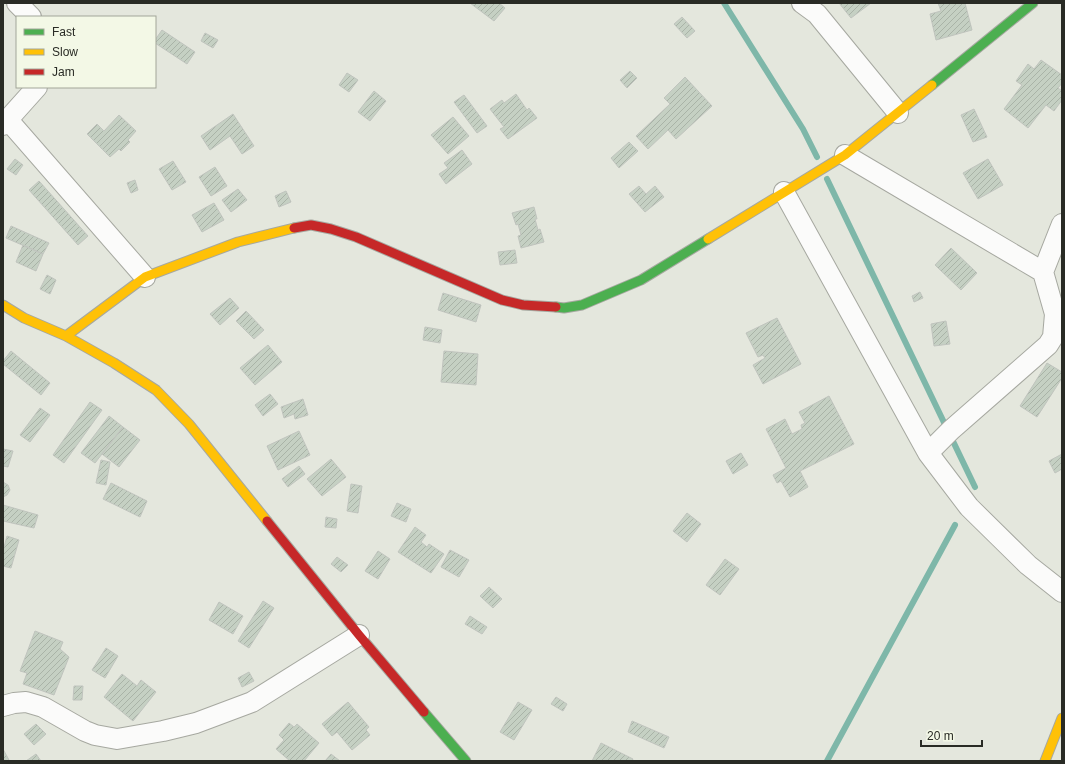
<svg xmlns="http://www.w3.org/2000/svg" width="1065" height="764" font-family="Arial,sans-serif">
  <style>
    .lines { fill: none; stroke-linecap: round; stroke-linejoin: round }
    .stream { stroke: #7eb7a9; stroke-width: 6 }
    .building { fill: url(#building-hatch); stroke: #c0c4be }
    .street-casing { stroke: #a6a8a0; stroke-width: 22 }
    .fast-casing { stroke: #a6a8a0; stroke-width: 11 }
    .slow-casing { stroke: #a6a8a0; stroke-width: 11 }
    .jam-casing { stroke: #a6a8a0; stroke-width: 11 }
    .street { stroke: #fbfbfa; stroke-width: 20 }
    .fast { stroke: #4caf50; stroke-width: 9 }
    .slow { stroke: #ffc107; stroke-width: 9 }
    .jam { stroke: #c62828; stroke-width: 9 }
  </style>
  <defs>
    <pattern id="building-hatch" width="6" height="6" patternUnits="userSpaceOnUse"><rect width="6" height="6" fill="#c5d0c3"/><path d="M-1 1l2-2M0 6l6-6M5 7l2-2" fill="none" stroke="#a9b3a7"/></pattern>
  </defs>
  <rect width="100%" height="100%" fill="#e4e7dd"/>
  <g class="lines">
    <path class="stream" d="M724,3L803,129L817,157
      M827,179L975,487
      M827,761L955,525"/>
  </g>
  <path class="building" d="M470,3H499L505,8L494,21Z
    M839,3H871L851,18Z
    M938,3H965L972,30L936,40L930,14L941,11Z
    M682,17L695,31L687,38L674,24Z
    M162,30L195,52L187,64L155,43V40Z
    M205,33L218,40L213,48L201,41Z
    M1041,60L1062,75V83L1058,88L1062,91V100L1054,111L1046,105L1028,128L1004,109L1022,85L1016,81L1028,64L1034,69Z
    M630,71L637,78L627,88L620,80Z
    M347,73L358,80L349,92L339,85Z
    M685,77L712,106L676,139L668,130L648,149L636,136L670,104L664,98Z
    M374,91L386,101L370,121L358,112Z
    M516,94L527,110L529,108L537,118L508,139L500,129L504,127L490,109L502,100L504,103Z
    M464,95L487,126L477,133L454,102Z
    M974,109L987,137L973,142L961,115Z
    M233,114L254,146L242,154L230,136L210,150L201,136Z
    M119,115L136,131L128,140L130,142L121,151L119,149L110,157L87,134L97,124L104,131Z
    M453,117L469,136L448,154L431,135Z
    M629,142L638,151L619,168L611,158Z
    M462,150L472,164L446,184L439,174L448,168L444,163Z
    M15,159L23,165L16,175L7,169Z
    M988,159L1003,185L978,199L963,173Z
    M173,161L186,182L172,190L159,169Z
    M215,167L227,186L211,196L199,177Z
    M135,180L138,190L131,193L127,183Z
    M39,181L88,236L78,245L29,190Z
    M639,186L646,194L655,186L664,197L645,212L629,194Z
    M238,189L247,200L231,212L222,200Z
    M286,191L291,202L279,207L275,196Z
    M214,203L224,220L202,232L192,215Z
    M534,207L537,219H535L538,230L540,229L544,242L521,248L518,236L521,235L518,224L516,225L512,213Z
    M11,226L49,243L43,254L6,238Z
    M23,245L43,254L36,271L16,262Z
    M951,248L977,273L961,290L935,265Z
    M515,250L517,263L500,265L498,252Z
    M47,275L56,280L50,294L40,289Z
    M920,292L923,298L914,302L912,296Z
    M443,293L481,305L476,322L438,310Z
    M230,298L239,308L220,325L210,314Z
    M246,311L264,330L254,339L236,321Z
    M777,318L801,364L763,384L753,365L765,358L763,355L758,357L746,333Z
    M946,321L950,344L934,346L931,324Z
    M425,327L442,330L440,343L423,340Z
    M268,345L282,362L255,385L240,368Z
    M11,351L50,383L41,395L3,364V361Z
    M444,351L478,354L476,385L441,382Z
    M1047,363L1062,372V378L1037,417L1020,406Z
    M270,394L278,404L263,416L255,405Z
    M829,396L854,444L800,471L808,487L790,497L781,481L777,483L773,475L786,468L766,429L785,419L792,434L802,429L801,425L805,423L799,412Z
    M303,399L308,415L295,419L294,414L284,418L281,407Z
    M90,402L102,410L64,463L53,455Z
    M40,408L50,415L30,442L20,435Z
    M109,416L123,427L95,463L81,453Z
    M123,427L140,440L119,467L102,454Z
    M299,431L310,455L278,470L267,446Z
    M3,449L13,451L8,467L3,466Z
    M741,453L748,465L733,474L726,461Z
    M1062,454V469L1055,473L1049,461Z
    M331,459L346,477L322,496L307,479Z
    M101,460L110,462L106,485L96,483Z
    M299,466L305,474L288,487L282,479Z
    M3,482L8,485L10,490L7,495L3,497Z
    M111,483L147,501L140,517L103,499Z
    M351,484L362,486L358,513L347,511Z
    M397,503L411,509L406,522L391,516Z
    M3,505L38,515L34,528L3,521Z
    M687,513L701,524L687,542L673,531Z
    M326,517L337,519L336,528L325,527Z
    M415,527L426,535L421,542L427,547L429,544L444,554L431,573L398,552Z
    M7,536L19,540L11,568L3,566V551Z
    M450,550L469,560L459,577L441,567Z
    M378,551L390,559L378,579L365,571Z
    M337,557L348,565L341,572L331,564Z
    M725,559L739,569L720,595L706,585Z
    M489,587L502,599L493,608L480,596Z
    M263,601L274,608L249,648L238,641Z
    M219,602L243,616L233,634L209,620Z
    M470,616L487,627L482,634L465,624Z
    M35,631L63,642L60,649L69,657L54,695L23,684L27,673L20,671Z
    M106,648L118,656L105,678L92,670Z
    M249,672L254,681L242,687L238,678Z
    M122,674L137,686L141,680L156,692L133,721L104,697Z
    M74,686H83L82,700H73Z
    M556,697L567,704L563,711L551,704Z
    M348,702L369,727L366,730L370,735L352,750L337,732L332,736L322,724Z
    M518,702L532,710L514,740L500,732Z
    M632,721L669,737L664,748L628,732Z
    M289,723L294,727L297,724L319,743L304,761H290L276,749L284,740L279,735Z
    M36,724L46,734L34,745L24,734Z
    M601,743L633,759L632,761H592Z
    M3,749L9,760L7,761H3Z
    M36,754L41,761H26Z
    M331,754L340,761H325Z"/>
  <g class="lines">
    <defs>
      <path id="street" d="M17,3L31,17
        M802,3L817,14L898,113
        M8,120L145,277
        M3,125L37,87
        M845,155L1043,272
        M784,192L928,453L969,507L1028,565L1062,592
        M928,453L951,430L1048,345L1053,337L1055,314L1043,272L1062,224
        M3,706L14,703L26,702L43,707L85,731L95,735L117,739L163,731L196,723L252,702L359,635"/>
      <path id="fast" d="M932,85L1033,3
        M556,307L564,308L582,305L641,280L708,239
        M424,712L466,761"/>
      <path id="slow" d="M708,239L845,155L932,85
        M3,305L24,318L66,336L114,363L156,390L189,424L267,521
        M66,336L145,277L238,242L294,228
        M1045,761L1062,718"/>
      <path id="jam" d="M294,228L311,225L331,229L356,237L502,300L523,305L556,307
        M267,521L359,635L424,712"/>
    </defs>
    <use href="#street" class="street-casing"/>
    <use href="#fast" class="fast-casing"/>
    <use href="#slow" class="slow-casing"/>
    <use href="#jam" class="jam-casing"/>
    <use href="#street" class="street"/>
    <use href="#fast" class="fast"/>
    <use href="#slow" class="slow"/>
    <use href="#jam" class="jam"/>
  </g>
  <rect width="1065" height="764" fill="none" stroke="#292b25" stroke-width="8"/>
  <rect x="16" y="16" width="140" height="72" fill="#f3f8e6" stroke="#a2a699"/>
  <rect x="24" y="29" width="20" height="6" fill="#4caf50" stroke="#a2a699"/>
  <text x="52" y="36" font-size="12" fill="#292b25">Fast</text>
  <rect x="24" y="49" width="20" height="6" fill="#ffc107" stroke="#a2a699"/>
  <text x="52" y="56" font-size="12" fill="#292b25">Slow</text>
  <rect x="24" y="69" width="20" height="6" fill="#c62828" stroke="#a2a699"/>
  <text x="52" y="76" font-size="12" fill="#292b25">Jam</text>
  <path d="M921 740v6h61v-6" fill="none" stroke="#292b25" stroke-width="2"/>
  <text x="927" y="740" font-size="12" fill="#292b25" stroke="#f3f8e6" stroke-width="3" paint-order="stroke">20 m</text>
</svg>
